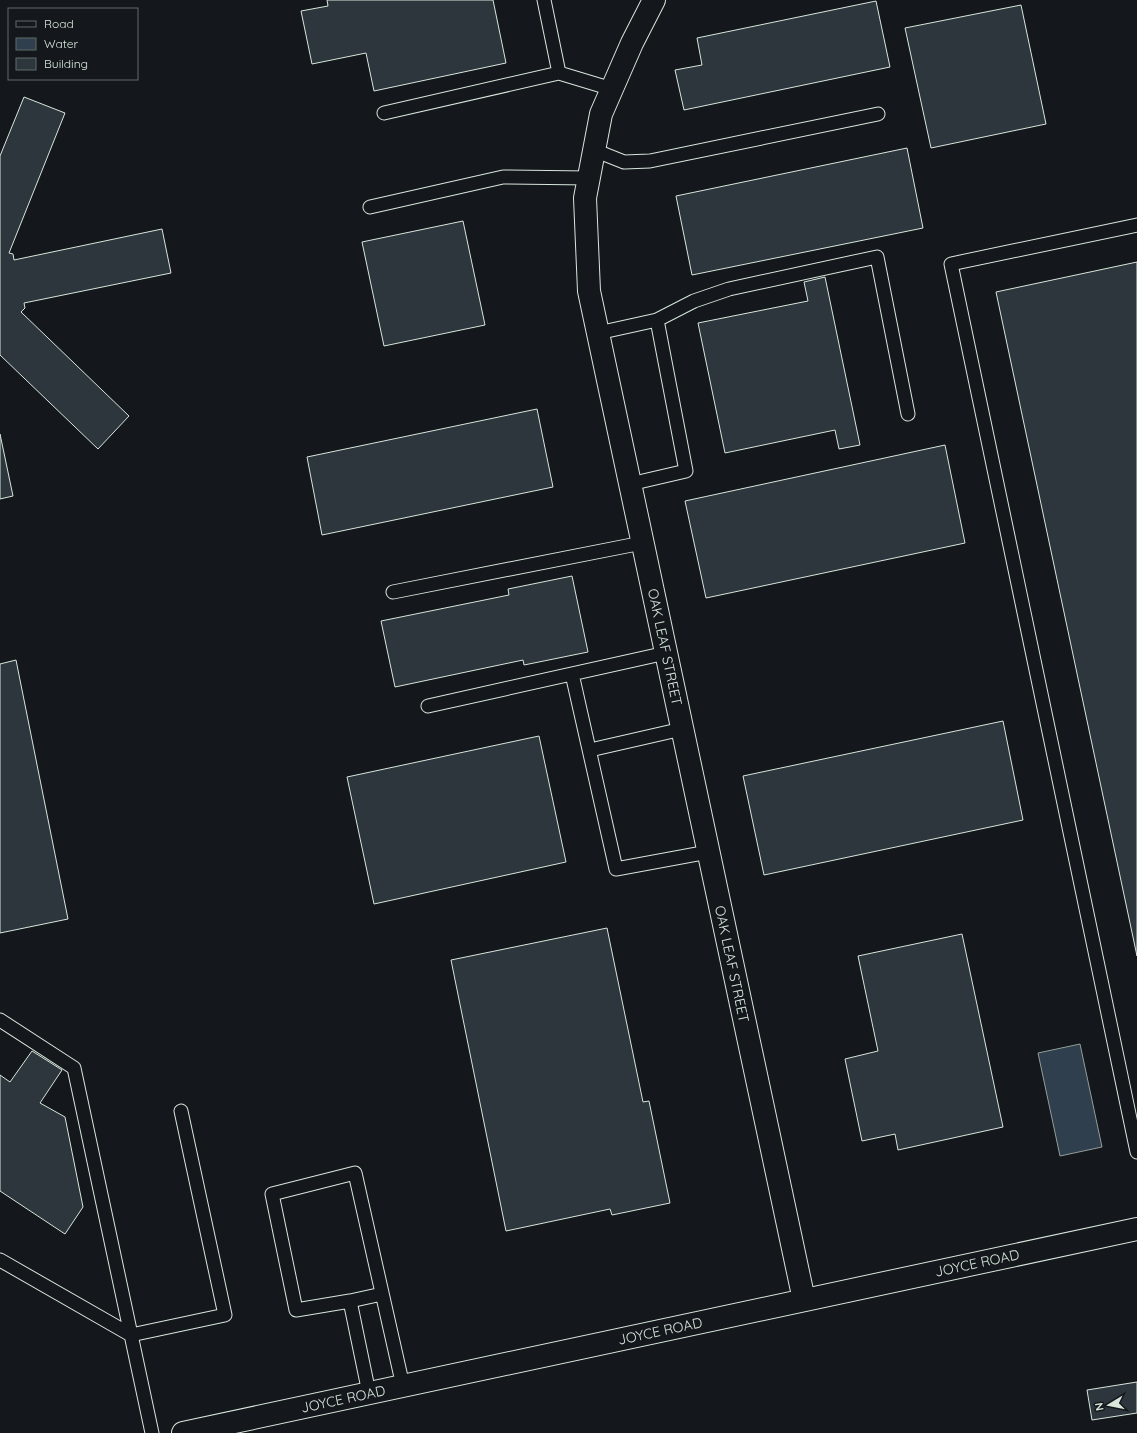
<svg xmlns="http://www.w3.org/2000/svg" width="1137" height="1433" font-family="Quicksand,sans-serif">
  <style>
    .water { fill: #2f3f4d; stroke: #939e99 }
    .building { fill: #2c363c; stroke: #d8e6dc }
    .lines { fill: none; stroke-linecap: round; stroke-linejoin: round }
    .service-casing { stroke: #d8e6dc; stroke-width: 15 }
    .minor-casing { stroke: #d8e6dc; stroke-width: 24 }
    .service { stroke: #14181c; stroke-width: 13 }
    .minor { stroke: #14181c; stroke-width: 22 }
    .labels { text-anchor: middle; stroke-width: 3; stroke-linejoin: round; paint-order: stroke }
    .street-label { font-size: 14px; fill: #d8e6dc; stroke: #14181c }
  </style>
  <rect width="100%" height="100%" fill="#14181c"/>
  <path class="water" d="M1080,1044L1102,1147L1060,1156L1038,1053Z"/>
  <path class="building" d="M327,0H493L506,63L374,91L366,53L312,64L301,11L328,6Z
    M876,1L890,67L684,110L675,70L702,65L697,38Z
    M1021,5L1046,124L931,148L905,28Z
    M24,97L65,113L9,253L13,254L14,260L162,229L171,273L24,303L25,308L21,312L129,416L98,449L0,355V156Z
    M907,148L923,228L692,275L676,196Z
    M463,221L485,325L384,346L362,242Z
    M1137,262V956L996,292Z
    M825,277L860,445L839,449L835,430L725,453L698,323L808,301L804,282Z
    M537,409L553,487L322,535L307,457Z
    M0,434L13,496L0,499Z
    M945,445L965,543L706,598L685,501Z
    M572,576L588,652L524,665L523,660L395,687L381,621L509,595L508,589Z
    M16,660L68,919L0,933V664Z
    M1003,721L1023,820L764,875L743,776Z
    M539,736L566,862L374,904L347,777Z
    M607,928L643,1102L649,1101L670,1203L612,1215L610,1209L506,1231L451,960Z
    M962,934L1003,1127L898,1150L895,1134L862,1141L845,1059L878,1051L858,956Z
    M32,1051L62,1070L40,1103L65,1117L83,1207L65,1234L0,1191V1075L10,1082Z
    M1137,1382V1413L1092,1420L1087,1390Z"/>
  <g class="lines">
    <defs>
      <path id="service" d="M544,0L559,73L612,89
        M384,113L559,73
        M594,150L624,162L650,161L878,114
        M370,207L503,177L589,178
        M1137,225L951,264L1137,1152
        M657,320L694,301L729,289L877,257L908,414
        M598,333L657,320L686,471L630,484
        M393,592L642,543
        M572,674L616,869L708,852
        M428,706L666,653
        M590,750L682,729
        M0,1020L74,1068L152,1433
        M0,1260L131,1335L225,1315L181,1111
        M350,1301L382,1294
        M369,1393L350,1301L296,1310L272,1194L355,1173L403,1386"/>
      <path id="minor" d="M654,0L632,43L601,114L585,198L589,291L804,1300
        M183,1433L1137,1229"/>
    </defs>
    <use href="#service" class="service-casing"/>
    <use href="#minor" class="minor-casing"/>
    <use href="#service" class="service"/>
    <use href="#minor" class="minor"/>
  </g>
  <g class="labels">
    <g class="street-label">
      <text transform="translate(665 647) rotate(78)" y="5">OAK LEAF STREET</text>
      <text transform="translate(732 964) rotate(78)" y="5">OAK LEAF STREET</text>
      <text transform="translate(977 1263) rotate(-12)" y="5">JOYCE ROAD</text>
      <text transform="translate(660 1331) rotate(-12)" y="5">JOYCE ROAD</text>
      <text transform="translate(343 1399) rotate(-12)" y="5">JOYCE ROAD</text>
    </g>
  </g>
  <rect x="8" y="8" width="130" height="72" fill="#14181c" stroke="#626a69"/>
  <rect x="16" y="21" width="20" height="6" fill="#14181c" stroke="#626a69"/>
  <text x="44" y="28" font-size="12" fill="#d8e6dc">Road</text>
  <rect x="16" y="38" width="20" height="12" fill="#2f3f4d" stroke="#626a69"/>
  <text x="44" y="48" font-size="12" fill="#d8e6dc">Water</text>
  <rect x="16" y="58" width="20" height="12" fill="#2c363c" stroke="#626a69"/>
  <text x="44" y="68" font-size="12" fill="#d8e6dc">Building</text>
  <g transform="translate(1109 1405) rotate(260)" stroke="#14181c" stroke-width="3" paint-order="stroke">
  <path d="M0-3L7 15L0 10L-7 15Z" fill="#d8e6dc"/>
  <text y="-6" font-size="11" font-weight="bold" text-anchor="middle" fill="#d8e6dc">N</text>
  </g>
</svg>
